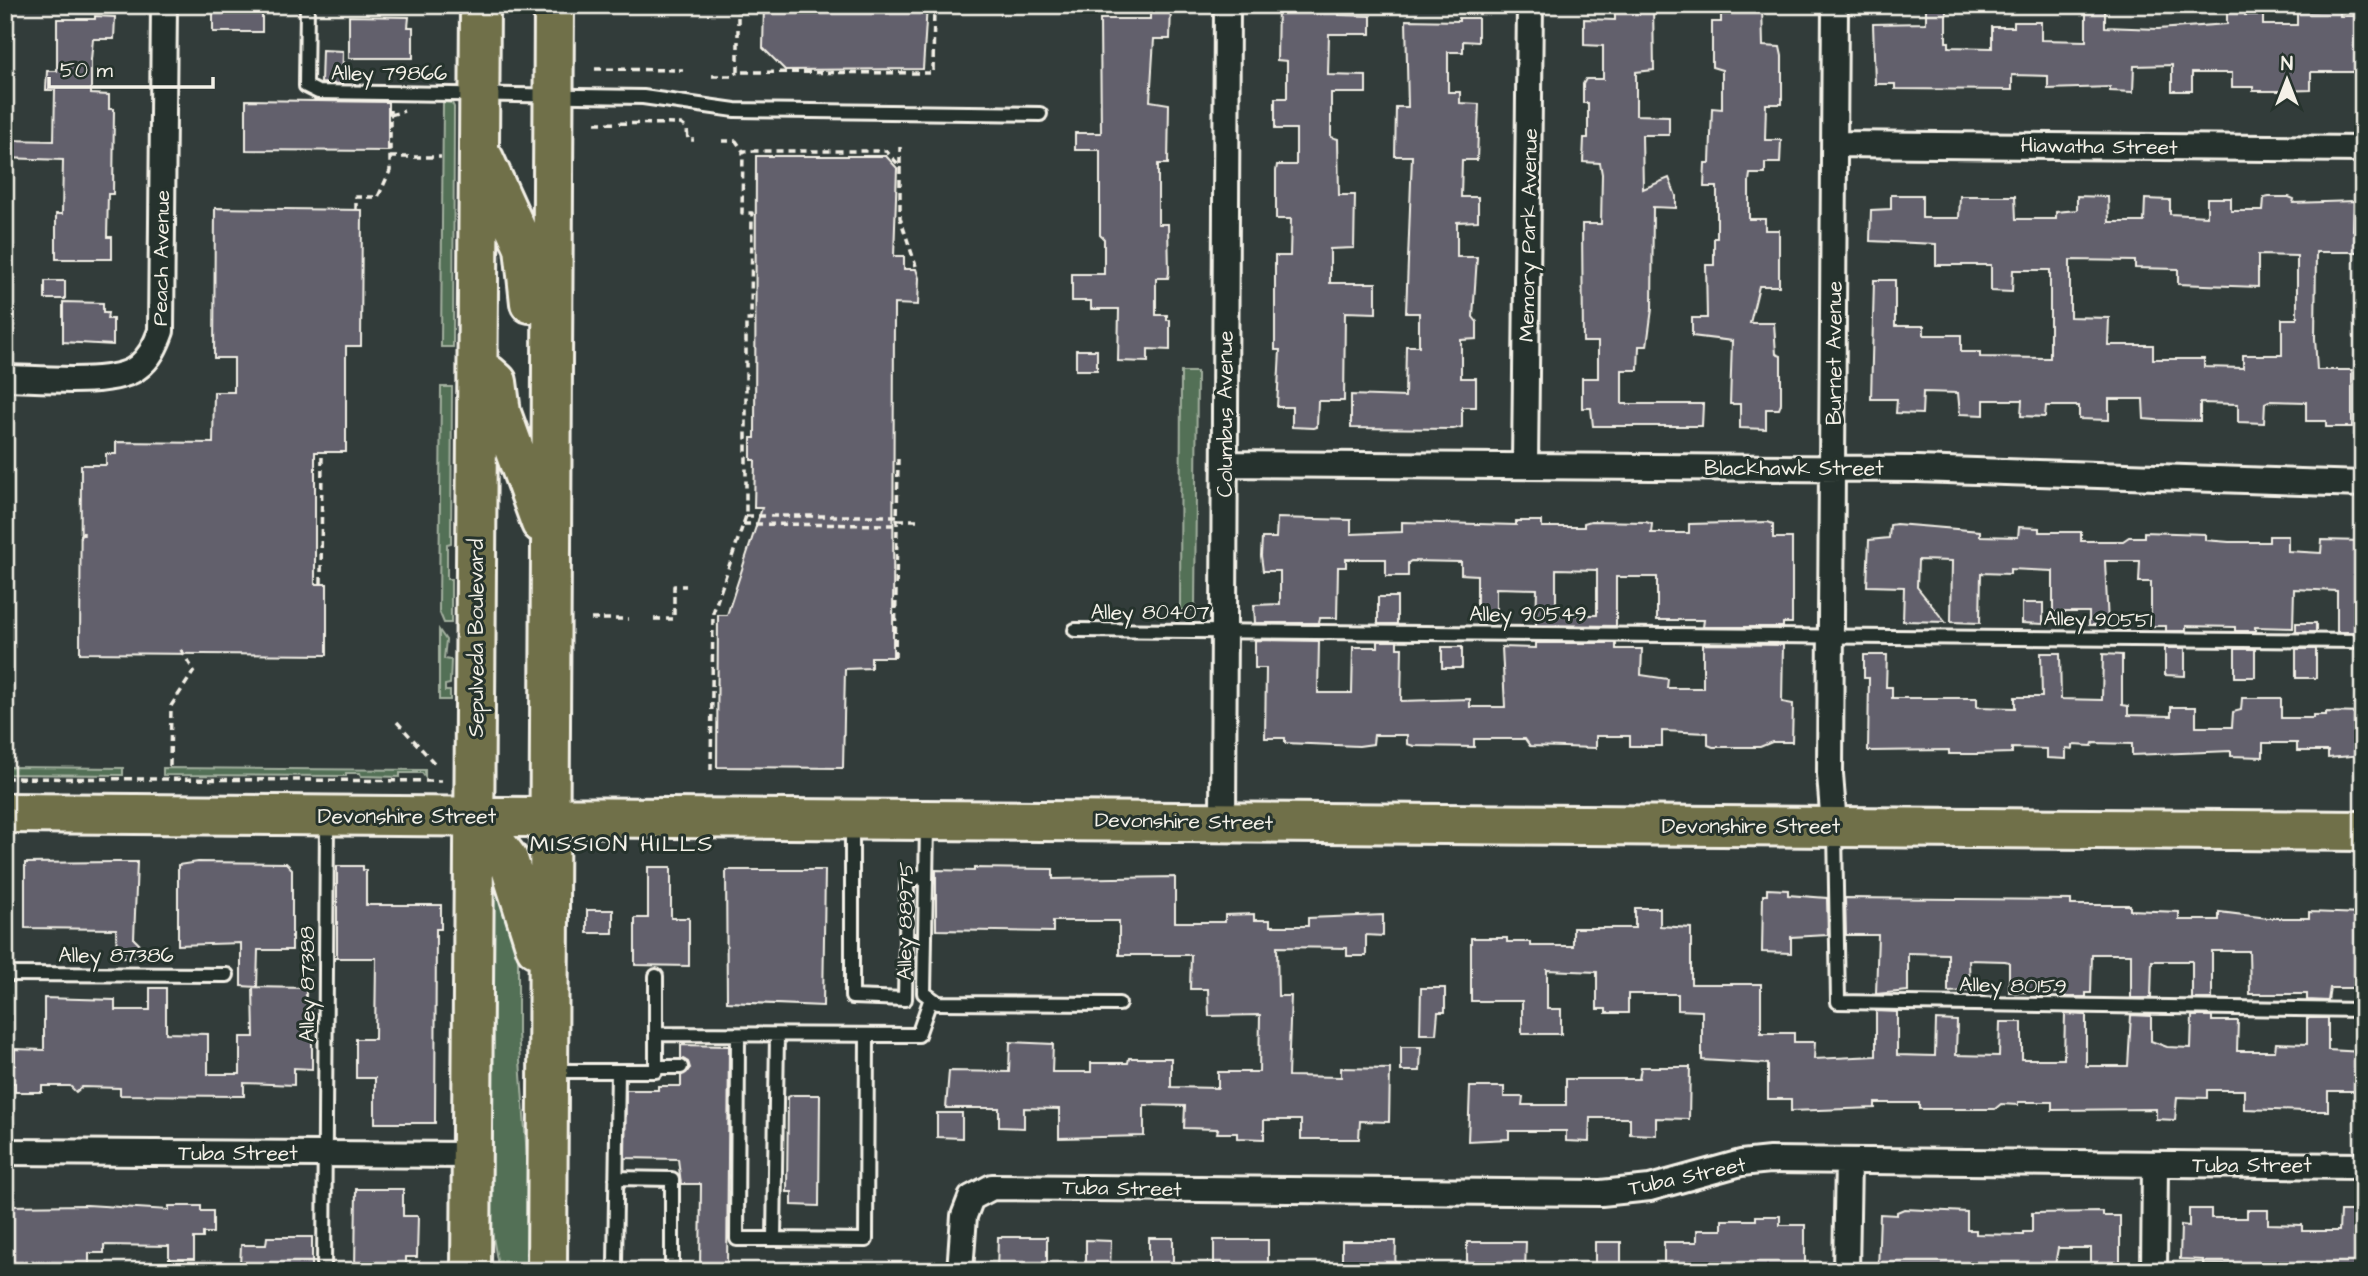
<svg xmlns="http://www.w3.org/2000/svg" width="2368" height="1276" font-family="'Architects Daughter',sans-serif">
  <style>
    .green { fill: #526f56; stroke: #a3b09f; stroke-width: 2 }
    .building { fill: #62606c; stroke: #f4f1e8; stroke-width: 2; fill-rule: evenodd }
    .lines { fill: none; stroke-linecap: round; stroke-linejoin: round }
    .lane-casing { stroke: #f4f1e8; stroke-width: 18 }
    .street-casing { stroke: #f4f1e8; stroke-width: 30 }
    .primary-casing { stroke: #f4f1e8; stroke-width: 44 }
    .path { stroke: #f4f1e8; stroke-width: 3.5; stroke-dasharray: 7 5; stroke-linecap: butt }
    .lane { stroke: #26332d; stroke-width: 12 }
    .street { stroke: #26332d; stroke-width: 24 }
    .primary { stroke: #70704a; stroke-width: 38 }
    .labels { text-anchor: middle; stroke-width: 6; stroke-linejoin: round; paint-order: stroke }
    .street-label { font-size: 21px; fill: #f4f1e8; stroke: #26332d }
    .neighbourhood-label { font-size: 23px; letter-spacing: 2px; fill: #f4f1e8; stroke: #26332d }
  </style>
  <rect width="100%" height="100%" fill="#323c3a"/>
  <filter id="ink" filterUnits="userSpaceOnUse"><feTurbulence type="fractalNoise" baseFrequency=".0143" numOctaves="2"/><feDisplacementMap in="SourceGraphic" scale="14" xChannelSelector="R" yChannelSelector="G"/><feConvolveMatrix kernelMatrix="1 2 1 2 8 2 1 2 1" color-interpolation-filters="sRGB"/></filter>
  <g filter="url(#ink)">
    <path class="green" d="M443,102L452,103L454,107L453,347H441Z
      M1181,372H1197L1195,610H1180Z
      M441,387H452L451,543L447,544V579H451V623H444L439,611Z
      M439,630L446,640L444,659L451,660L450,684L445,685V691H450V700H439Z
      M5,767L123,768V775L5,774Z
      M163,768L425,770V777L422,773H400V777L361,776L360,773H346V776L163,775Z
      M497,886L518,916V1033L527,1157L528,1271H499L491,1226L493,897Z"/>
    <path class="building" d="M224,5H262V32H213V6Z
      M764,5H927L923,69L785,70L763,48Z
      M1150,5H1171L1170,39H1154L1150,101L1169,104L1168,164H1158V224H1168L1169,273L1168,278H1156V315H1167V320H1170V350L1148,349V362L1118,361L1119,309H1091V301H1072V274H1104V239L1100,235V150H1075V133H1101L1100,19H1150Z
      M1278,5H1339V15L1371,16V34H1329L1328,75L1366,76V93H1331V137L1338,139L1339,195H1355L1354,248L1330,249V283H1376V313L1345,312L1344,401H1318L1317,427L1314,428L1292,427V407H1277L1280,350H1275V256H1290L1291,219H1276V171L1277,165H1296V129H1275V98H1287V61L1277,60Z
      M1615,5H1653L1654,70L1636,72V115L1669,116V135H1642L1643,189L1669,178L1676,196V208L1653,207L1652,309L1647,346H1639L1638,370H1622V404H1703L1702,426H1593L1591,408H1582V378H1598V342H1583L1582,224H1601L1602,174L1600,163L1583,162L1584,138H1588V103H1583V84L1586,79H1603V46L1584,45V19L1615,20Z
      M1721,5H1762L1763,46L1780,47L1782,56V104H1766L1765,140H1781L1780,163H1765V174H1750L1749,181V219H1765V230H1779V286H1759L1750,323H1774L1776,354L1781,356V404L1779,409H1766V429L1740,428V404H1730L1732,341L1692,336V318H1707L1706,265H1714V238H1717V187H1704L1705,163H1710L1712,108L1722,109V70L1712,67V22H1721Z
      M1926,5H1946V42H1949V47L1992,48V27H2014V22H2041V40L2086,41V5H2105V27L2158,29L2227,24V5H2245V15H2263V25H2297V12L2340,10V16H2363V72H2311V90L2279,91H2253V87H2232V73H2192V91H2172V65L2134,66L2133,92L2110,91V87L2048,89V76L2012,75V90L1895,89V84H1875L1873,24L1926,23Z
      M95,16L115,17L114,39H93L91,60V94L109,95V109H114L113,194H108L107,237H112V259H56V214H62L63,160L5,158V140L54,141L55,90H46L47,71H57V19H95Z
      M349,16L409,17L408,27H413V58H349Z
      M1459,18H1478V42L1463,41V52H1448V92H1460V103L1479,104L1477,160H1462L1461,197H1478V221L1457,222V257H1477L1473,317L1477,322V339L1461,340V378H1476V407H1462V427L1453,429L1351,428V395L1405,397L1406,346H1419V313H1406L1412,156H1395L1396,107H1408L1406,20L1459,21Z
      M322,50L343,51L342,84L321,83Z
      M246,100L388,102V151L246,150Z
      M756,156H886L897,168L894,256H904V269H916L919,278L918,305L894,304L893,657H871V668L845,669L843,768L717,767L718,615H727L762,508H754L755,460H751V438H755Z
      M1891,195H1922V218H1959L1960,196H2015L2016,219H2056V212L2077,210V196L2108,197L2109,222H2144L2145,199L2170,200V214L2207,216V198H2231V211H2263L2264,198L2269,197H2289L2294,199L2293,203L2354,201L2353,230H2363V252H2316L2315,338L2317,370H2352V427H2326V421H2306V402L2269,401L2265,403L2264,423L2238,422V404L2200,403V421L2156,420L2144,419L2143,399H2109V420L2079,419V406H2046L2045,417L2021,416L2022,400H1984V415L1960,414L1958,393L1923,392L1922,414L1896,413L1897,399H1871L1874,280H1895V326H1924V335H1961V352H1980V357L2050,358V270H2013L2012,292L1991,291V265H1936V244L1870,241L1871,210L1891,209ZM2258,255L2297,256V319H2282V355H2243V368L2204,367V359H2153V345H2108L2109,318L2070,317V260L2135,261V268L2178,269V284L2258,287Z
      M215,208L362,210L361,346H346V452H315V584H327V655L80,653L81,465H106V454H116V442L213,443L214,392H234V358H214Z
      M45,281H65V299H45Z
      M63,302L103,303V313H108L107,319H113V345L63,342Z
      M1076,350H1097V370H1076Z
      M1277,518L1351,520V534L1402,532V522L1516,525V521H1542V527H1584V523L1591,521L1646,522L1652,524L1651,533H1689V524L1768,522L1773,524V538H1792V623H1783V627H1703L1704,620H1657V577H1616V626L1536,625L1537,589L1496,588V618H1477V575L1461,574V562L1411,561L1408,563V576H1386V559H1346V567H1338L1337,618H1320L1319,623H1255L1254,605L1280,604V571H1263L1261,556L1262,538H1276ZM1556,569L1597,570V615H1556Z
      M1896,524L1980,531V536L2018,537L2019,527L2039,528V532H2081V541H2123L2129,537H2144V532L2205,534V540L2229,542H2269V536H2288V551L2321,553L2322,540L2363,541V577H2356L2355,632H2337V591L2294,589L2293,628L2255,627V631H2235V627L2186,626V631H2166V626H2151V582H2139L2140,561H2105L2108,625H2089V612H2053V571L2010,569V574L1981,573L1980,623L1951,622L1952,561L1918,560L1917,587L1945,622L1903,621L1904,587L1867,586L1869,540L1889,538L1890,525Z
      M1378,597H1397V624H1378Z
      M2022,603H2043V624L2022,623Z
      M2296,623H2316V632H2296Z
      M1255,640L1319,641L1318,693H1352L1353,647H1378V641H1397V648H1402L1401,701L1470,699V707H1505L1502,647L1536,648V643H1616V649H1642L1641,675L1668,679L1667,688H1703V644L1783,645L1782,702L1793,704L1792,742H1772L1760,747H1713L1708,745V733L1662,731V746H1630V736H1596V748L1530,746L1525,739H1474V747L1414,746L1407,744V735H1374L1373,744L1359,746L1285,743V738H1265L1266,668H1255Z
      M1442,647H1462V668H1442Z
      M2165,648H2185V676L2165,675Z
      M2235,649H2255V677H2235Z
      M2296,649H2316V678H2296Z
      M2041,653H2060L2061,699L2102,700L2103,654L2122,655V705L2128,706V715L2171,716V707H2196V727H2232L2233,712L2241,710L2242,698H2281V718H2313V715H2326V712L2363,713V755L2328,758V751H2297V743H2263V757L2231,756V751L2132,755V744L2093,743L2092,746L2073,745V749L2066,748V759L2047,758V749L2012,748V753L1977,754H1949V750L1868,751L1869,678H1864V655H1887L1886,687H1892V698H1977V707L2015,708V697H2042Z
      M117,862H137L134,939L139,944V957H117L116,929L25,928V863Z
      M198,862L286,863L292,869V950H258L257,987L241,986V943L178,945V865Z
      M337,866H363V870H366V905H441V929H436L435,1123H375V1078H356V1039H375L376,958H337Z
      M648,867H671V918H689V966L635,965V918H648Z
      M974,868L1053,869V879L1175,877V922H1225V915L1254,914V920H1270V926H1308V918L1383,915V936L1366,935V956H1347V948L1277,947L1278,996H1291L1288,1076L1341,1077V1068L1390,1069L1389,1122L1360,1121L1359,1139H1301V1120H1264V1139L1237,1138V1133H1217L1218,1129L1184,1128L1185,1106L1144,1105V1136L1059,1138V1109L1024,1108V1128L999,1127V1108H946L949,1071L1009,1072L1010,1042L1053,1044L1052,1072H1091V1063H1128L1129,1058H1171V1087L1218,1088V1072H1259L1260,1015L1209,1016L1208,989H1190L1191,955H1119V921H1053V932L936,930V870L974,871Z
      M726,870H825L823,1006L727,1002Z
      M1767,889L1788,890V895L1827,898L1828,935L1791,937V953L1762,952L1763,895H1767Z
      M1845,898L2071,900V905H2130V910L2179,912V920H2219V912L2268,918H2309V912L2363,914V988H2330L2328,1001L2307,1000V994H2250L2249,951H2212V999H2192V961H2152L2151,998H2131V954H2092L2091,993H2086V997H2065V993L2009,992V962L2005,961L1969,960L1970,991L1948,992V954L1908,953V991L1876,994L1878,935H1846Z
      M1635,908H1660V926L1691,928V984H1761V1033H1794V1042H1815L1814,1059L1876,1056V1011L1897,1012V1055L1935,1056L1936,1020L1957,1021L1956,1055L1999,1056L2000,1022H2022V1059H2064L2065,1014L2086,1015V1066H2128L2131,1015L2151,1016V1041L2167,1047L2191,1048L2192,1016H2212V1021H2238L2237,1051H2275L2276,1043L2307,1044V1018H2328V1050L2363,1052V1091H2328V1111H2306L2244,1109V1090H2207V1098L2177,1097L2175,1120L2156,1119V1109L2052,1110V1102H2018V1105L2001,1104L1995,1109H1919V1103H1875V1108L1791,1111V1099H1768V1064L1702,1060V1011L1678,1010V994H1628V1013H1606V1009H1597V972L1547,970V1009H1561V1034H1522V1001H1471V938H1507V942H1531V946H1573V928H1635Z
      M587,910H613V933H587Z
      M253,987L306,988V1004H312V1069L294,1068V1085L244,1083V1096H235L120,1095V1088L82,1087L76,1092L70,1086H42V1092H15V1083H5V1065H15V1049L44,1050V998L115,1000V1010H150V988H166V1033L208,1034V1074H240V1037H254Z
      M1421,988H1445V1012H1438L1436,1034H1420Z
      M681,1045L729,1046L727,1271H700L701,1184H681L678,1159L625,1158L626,1090H658V1086H681V1076L690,1068L688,1062L681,1058Z
      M1401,1047H1421L1420,1071H1401Z
      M1641,1067H1690L1689,1119L1656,1118V1135L1630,1134V1118H1590L1589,1142L1566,1141V1131H1509V1139L1468,1141L1470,1087H1504V1097H1523L1522,1105H1566V1079H1639Z
      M792,1095H820L819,1206L792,1205V1192H787L788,1097Z
      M937,1113H962V1138L937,1137Z
      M356,1189H403V1216H418L417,1257H406V1271H355Z
      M87,1205L169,1210V1206H201V1211H213V1233H203V1238H194V1259H169V1246L104,1245V1253H89V1271H5V1206Z
      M1904,1209L1967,1212V1230H1976V1234L2023,1235V1232H2032V1213L2103,1212V1216H2120V1271L2091,1269V1248H2058L2054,1271H1966V1267L1942,1266H1905V1271H1878L1880,1214L1897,1215V1212Z
      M2189,1209H2211V1218H2247V1210H2268V1224L2302,1225V1231H2339L2340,1211H2363V1271H2258V1265L2203,1264V1260L2180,1259L2181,1225L2189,1226Z
      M1756,1216H1780V1225H1805V1271H1664V1242H1697V1230H1722V1220H1756Z
      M267,1237H312V1271L240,1265L241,1245H266Z
      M998,1237H1047V1271H997Z
      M1149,1238H1173V1271H1149Z
      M1086,1240L1111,1241L1110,1271H1086Z
      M1214,1240H1268V1271H1214Z
      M1342,1241H1396L1395,1271H1342Z
      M1467,1242H1526L1525,1271H1467Z
      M1595,1242H1621V1271H1595Z"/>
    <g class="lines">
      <defs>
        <path id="lane" d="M307,5L306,86L318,92L643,97L735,110L1040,114
          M1075,630L2363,641
          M852,822V997L905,999L907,882L925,875
          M927,825L924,993L938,1003L1119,1004
          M1835,830L1838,1002L2363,1010
          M5,974L227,975
          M656,1034L918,1035L931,998
          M738,1035L737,1239H774
          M777,1035L774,1239L866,1240L867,1035
          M656,1067H681
          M551,1071H656V976
          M616,1178L672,1179V1262
          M615,1263L618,1071
          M324,1271L327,819"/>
        <path id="street" d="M1835,144L2363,149
          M5,378C36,378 115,387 138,367C150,358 156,345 161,331L164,5
          M1225,464L1917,469L2363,484
          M1525,465L1530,5
          M1223,822L1227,5
          M1834,826L1830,774L1835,5
          M5,1152L470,1155
          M960,1271L964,1216L971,1198L992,1187L1601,1193L1650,1188L1741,1163L1770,1160L2363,1166
          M1846,1271L1848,1161
          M2154,1271L2155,1164"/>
        <path id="primary" d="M484,159L524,247L530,303
          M488,374L497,382L501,413L541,523
          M5,813L2363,831
          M475,816L508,859L536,948
          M471,1271L480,5
          M547,1271L554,5"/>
      </defs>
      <use href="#lane" class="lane-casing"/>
      <use href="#street" class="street-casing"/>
      <use href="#primary" class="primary-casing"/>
      <path class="path" d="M738,5V72L933,73L934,5
        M595,69L683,70
        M712,76H731L738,72
        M390,115L404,111
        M595,123L681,124L687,129L688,140H694
        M722,141H736L743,151
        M390,157H441
        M900,164V147
        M356,210V197H378L390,171V110
        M746,516H897
        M898,520H917
        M743,524L897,525
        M83,532V536
        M321,584L322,452
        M591,619H628
        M654,619H674V586H686
        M895,657L898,459
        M397,722L436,765
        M170,766L171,706L194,671L180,648
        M711,770L713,613L746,516V320H751L752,213H742L743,151H886L900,166V218L916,266
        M5,778L442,781"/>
      <use href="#lane" class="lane"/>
      <use href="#street" class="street"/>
      <use href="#primary" class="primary"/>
    </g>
  </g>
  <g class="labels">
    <g class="street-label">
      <text x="389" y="80">Alley 79866</text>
      <text transform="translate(2099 146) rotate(1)" y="7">Hiawatha Street</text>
      <text transform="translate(1528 235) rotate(-89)" y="7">Memory Park Avenue</text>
      <text transform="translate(161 258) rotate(-89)" y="7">Peach Avenue</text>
      <text transform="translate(1834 353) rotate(-90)" y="7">Burnet Avenue</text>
      <text transform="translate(1225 414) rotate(-90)" y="7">Columbus Avenue</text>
      <text x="1794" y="475">Blackhawk Street</text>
      <text x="1150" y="619">Alley 80407</text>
      <text x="1528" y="621">Alley 90549</text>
      <text transform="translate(2098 619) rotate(1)" y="7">Alley 90551</text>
      <text transform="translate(476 638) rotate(-90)" y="7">Sepulveda Boulevard</text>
      <text x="407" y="823">Devonshire Street</text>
      <text transform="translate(1184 821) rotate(1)" y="7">Devonshire Street</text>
      <text x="1751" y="833">Devonshire Street</text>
      <text transform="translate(905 921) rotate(-89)" y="7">Alley 88975</text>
      <text x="116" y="962">Alley 87386</text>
      <text transform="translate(307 984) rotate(-90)" y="7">Alley 87388</text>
      <text transform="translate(2013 985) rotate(1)" y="7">Alley 80159</text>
      <text x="238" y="1160">Tuba Street</text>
      <text x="2252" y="1172">Tuba Street</text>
      <text transform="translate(1687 1176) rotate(-12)" y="7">Tuba Street</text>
      <text transform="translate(1122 1188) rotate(1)" y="7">Tuba Street</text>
    </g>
    <g class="neighbourhood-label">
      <text x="622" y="851">MISSION HILLS</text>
    </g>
  </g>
  <rect width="2368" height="1276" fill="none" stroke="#26332d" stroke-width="28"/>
  <rect x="14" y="14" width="2340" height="1248" fill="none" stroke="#f4f1e8" stroke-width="2.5" filter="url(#ink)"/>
  <g transform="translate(2287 80)" stroke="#26332d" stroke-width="5" paint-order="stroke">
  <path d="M0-5L12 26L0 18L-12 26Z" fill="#f4f1e8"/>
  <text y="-10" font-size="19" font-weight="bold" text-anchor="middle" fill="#f4f1e8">N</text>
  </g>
  <path d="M49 77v10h164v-10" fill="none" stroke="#f4f1e8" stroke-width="3.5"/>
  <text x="60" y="77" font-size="21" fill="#f4f1e8" stroke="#26332d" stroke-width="5" paint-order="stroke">50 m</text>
</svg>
